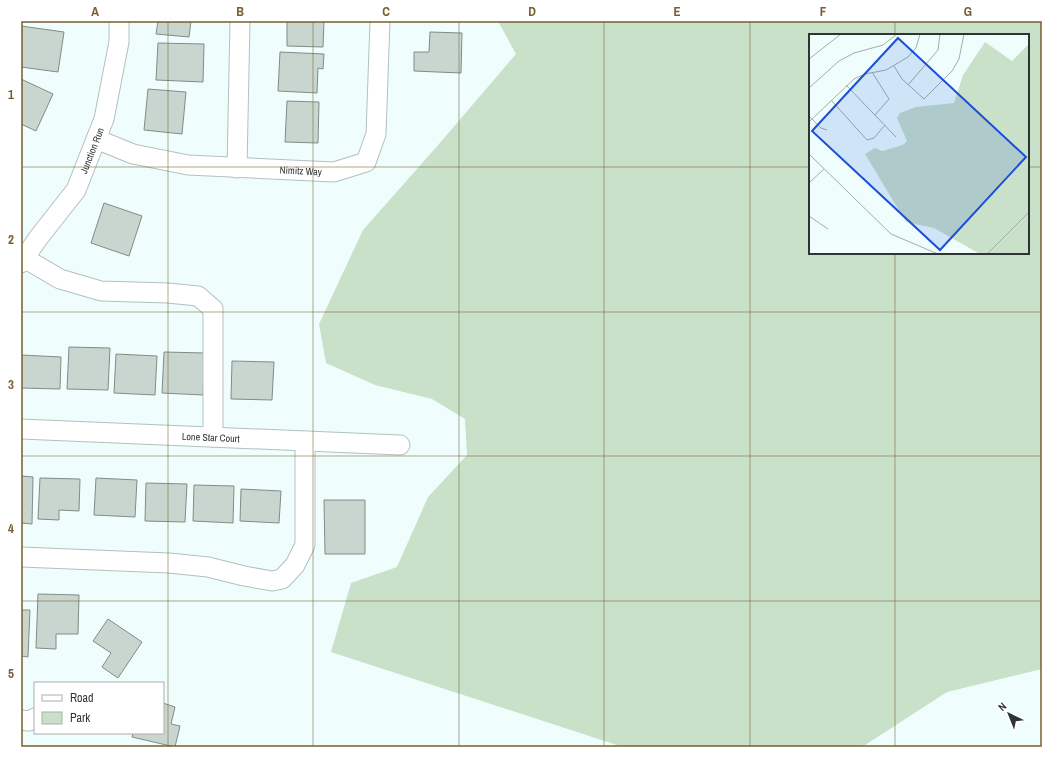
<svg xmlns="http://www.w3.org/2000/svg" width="1063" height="768" font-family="'Archivo Narrow',sans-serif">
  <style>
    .green { fill: #c9e0c9; fill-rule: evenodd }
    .building { fill: #c9d6d0; stroke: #808c86 }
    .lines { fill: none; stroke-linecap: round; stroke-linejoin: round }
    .minor-casing { stroke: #b2c1bf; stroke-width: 21 }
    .minor { stroke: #fff; stroke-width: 19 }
    .grid { fill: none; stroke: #775f30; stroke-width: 1; stroke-opacity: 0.55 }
    .labels { text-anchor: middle; stroke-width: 3; stroke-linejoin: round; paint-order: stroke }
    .street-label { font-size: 10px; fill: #2e3434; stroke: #fff }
    .inset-road { fill: none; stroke: #a2adac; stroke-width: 1 }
    .view { fill: #1d4ed8; fill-opacity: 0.15; stroke: #1d4ed8; stroke-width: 2 }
    .inset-edge { fill: none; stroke: #2e3434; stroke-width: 2 }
    .neatline { fill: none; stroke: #775f30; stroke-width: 1.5 }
    .grid-label { font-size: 13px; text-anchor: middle; font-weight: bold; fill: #775f30 }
  </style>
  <rect width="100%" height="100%" fill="#effefc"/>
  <path class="green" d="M498,21H1042V669L947,692L862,747H623L331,652L351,583L397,567L428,497L467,455L465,419L432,399L375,385L326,363L319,324L363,230L439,144L516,54ZM810,35H1028V253H810Z"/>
  <path class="building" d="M158,21H191L189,37L156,34Z
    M287,21H324L323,47L287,46Z
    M21,26L64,32L58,72L21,67Z
    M430,32L462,33L461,73L414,71V52H429Z
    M158,43L204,44L203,82L156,80Z
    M280,52L324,54L323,69L318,68L317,93L278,91Z
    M21,79L53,94L36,131L21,124Z
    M148,89L186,92L182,134L144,130Z
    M287,101L319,102L318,143L285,142Z
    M104,203L142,216L129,256L91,243Z
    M69,347L110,348L108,390L67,389Z
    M164,352L205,353L203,395L162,393Z
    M116,354L157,356L155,395L114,393Z
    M21,355L61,357L60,389L21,388Z
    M232,361L274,362L272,400L231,399Z
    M21,476L33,477L32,524L21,523Z
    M40,478L80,479L79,511L59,510V520L38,519Z
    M96,478L137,480L135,517L94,515Z
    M146,483L187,484L185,522L145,521Z
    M194,485L234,486L233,523L193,521Z
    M241,489L281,491L279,523L240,521Z
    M324,500H365V554H325Z
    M38,594L79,595L78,634H56V649L36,648Z
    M21,610H30L28,657L21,656Z
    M108,619L142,642L118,678L102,667L111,653L93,641Z
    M163,703L175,707L171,724L180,726L175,747L132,737L133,733H163Z"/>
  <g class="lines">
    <defs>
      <g id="minor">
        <path id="s1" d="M96,139L133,154L188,165L334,172L366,162L376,134L380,21"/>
        <path d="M237,168L240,21"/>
        <path d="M24,258L60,279L101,291L168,293L198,296L213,309V437"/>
        <path id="s2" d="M21,263L39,237L76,190L104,119L119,42V21"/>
        <path id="s3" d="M21,429L400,445"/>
        <path d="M21,557L169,563L208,567L244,576L272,581L282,579L295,565L305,545V441"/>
        <path d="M21,720L29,721L35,718"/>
      </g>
    </defs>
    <use href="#minor" class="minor-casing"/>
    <use href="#minor" class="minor"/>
  </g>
  <path class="grid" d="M168,21V747M313,21V747M459,21V747M604,21V747M750,21V747M895,21V35M21,167H810M1028,167H1042M895,253V747M21,312H1042M21,456H1042M21,601H1042"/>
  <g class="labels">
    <g class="street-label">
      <text dy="4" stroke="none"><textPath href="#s2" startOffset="134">Junction Run</textPath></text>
      <text dy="4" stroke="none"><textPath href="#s1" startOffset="209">Nimitz Way</textPath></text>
      <text dy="4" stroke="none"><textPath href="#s3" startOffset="190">Lone Star Court</textPath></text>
    </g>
  </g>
  <g transform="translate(809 34)">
    <rect width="220" height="220" fill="#effefc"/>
    <path d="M176,8L203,27L220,10V220H171L125,194L97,188L56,120L66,114L73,117L94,111L98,107L88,84L91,79L107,73L145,69L154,41Z" fill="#c9e0c9"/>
    <path class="inset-road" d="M0,25L32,0M85,32L93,45L115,65L143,37L150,25L155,0M63,38L80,65L66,81M37,51L87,103M99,51L129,16L131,0M0,54L30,27L45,19L74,11L88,0M22,66L58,106L65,104L76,91M0,82L12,94L18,96M0,88L45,45L56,40L77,36L99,23L107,14L111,0M0,120L82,200L129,220M0,149L15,135M0,182L19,195M178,220L220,178"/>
    <path class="view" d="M89,4L217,123L131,216L3,97Z"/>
    <rect width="220" height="220" class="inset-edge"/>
  </g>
  <rect width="1063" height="768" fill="none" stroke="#ffffff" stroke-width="44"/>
  <rect x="34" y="682" width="130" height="52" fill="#ffffff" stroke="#abaeae"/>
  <rect x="42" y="695" width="20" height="6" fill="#ffffff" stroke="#abaeae"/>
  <text x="70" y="702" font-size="12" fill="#2e3434">Road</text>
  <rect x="42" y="712" width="20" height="12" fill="#c9e0c9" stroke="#abaeae"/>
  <text x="70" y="722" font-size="12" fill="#2e3434">Park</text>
  <g transform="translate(1009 714) rotate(317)" stroke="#ffffff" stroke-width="3" paint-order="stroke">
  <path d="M0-3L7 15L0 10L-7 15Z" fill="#2e3434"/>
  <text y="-6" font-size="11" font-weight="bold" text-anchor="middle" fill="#2e3434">N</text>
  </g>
  <rect x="22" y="22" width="1019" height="724" class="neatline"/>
  <g class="grid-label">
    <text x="95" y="16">A</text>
    <text x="240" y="16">B</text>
    <text x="386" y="16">C</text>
    <text x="532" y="16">D</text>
    <text x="677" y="16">E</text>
    <text x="823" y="16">F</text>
    <text x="968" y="16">G</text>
    <text x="11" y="99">1</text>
    <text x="11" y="244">2</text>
    <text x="11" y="389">3</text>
    <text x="11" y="533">4</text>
    <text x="11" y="678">5</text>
  </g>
</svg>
